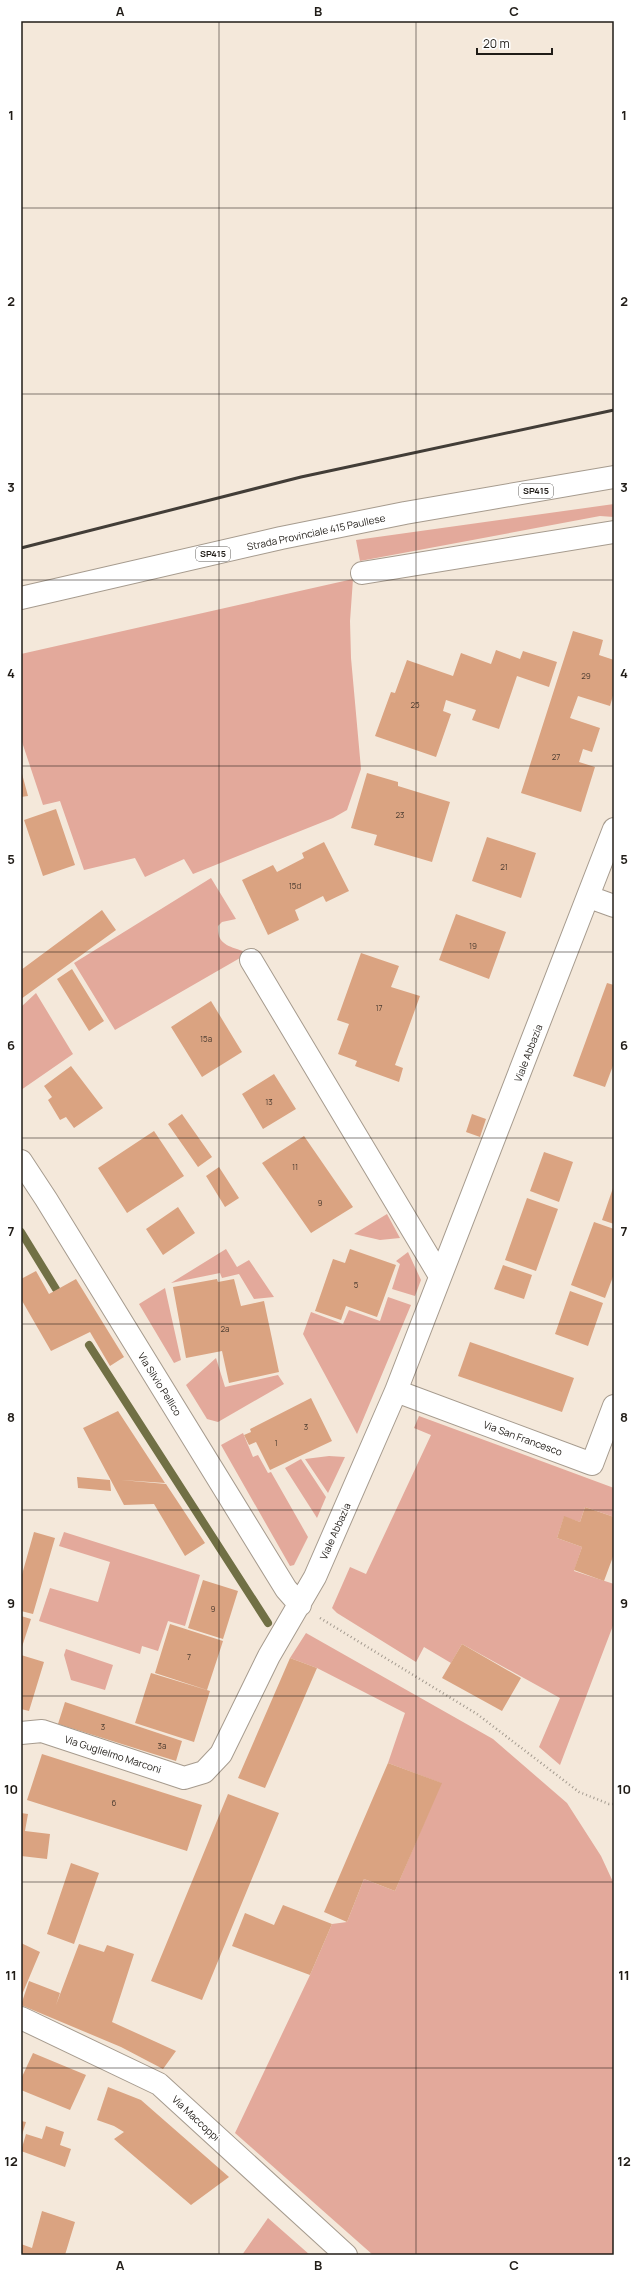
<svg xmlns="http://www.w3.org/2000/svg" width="635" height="2276" font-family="Manrope,sans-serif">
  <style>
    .green { fill: #e3a99b }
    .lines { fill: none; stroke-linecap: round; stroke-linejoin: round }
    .stream { stroke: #717045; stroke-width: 8 }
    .building { fill: #daa381 }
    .minor-casing { stroke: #a69b8e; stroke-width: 24 }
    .major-casing { stroke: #a69b8e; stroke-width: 24 }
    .path { stroke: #a39a8f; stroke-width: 2.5; stroke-dasharray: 1 3; stroke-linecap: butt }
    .minor { stroke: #fff; stroke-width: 22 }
    .major { stroke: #fff; stroke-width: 22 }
    .rail { stroke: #423d37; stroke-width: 3 }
    .grid { fill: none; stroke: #201c17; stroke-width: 1; stroke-opacity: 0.55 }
    .labels { text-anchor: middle; stroke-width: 3; stroke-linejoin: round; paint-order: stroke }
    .number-label { font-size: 8px; fill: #4e3e32 }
    .shield { fill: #fff; stroke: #63605d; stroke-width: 1 }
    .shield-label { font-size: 9px; font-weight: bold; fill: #201c17 }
    .street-label { font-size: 10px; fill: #201c17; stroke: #fff }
    .neatline { fill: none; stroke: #201c17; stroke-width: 1.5 }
    .grid-label { font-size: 13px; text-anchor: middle; font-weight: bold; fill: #201c17 }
  </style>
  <rect width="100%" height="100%" fill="#f4e8da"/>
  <path class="green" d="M614,504V517L600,516L360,561L356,540Z
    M353,579L350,621L351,658L361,769L347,810L333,818L193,874L184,859L145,877L135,858L84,870L60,801L43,805L21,739V654Z
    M211,878L236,919L222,922L218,926C217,944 228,946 243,951L240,958L115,1030L74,963Z
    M36,993L73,1054L21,1090V1007Z
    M387,1214L400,1238L380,1240L354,1234Z
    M226,1249L237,1267L249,1260L274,1297L254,1299L239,1274L222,1278L220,1273L171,1283Z
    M408,1252L421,1280L415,1296L392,1289L400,1264L396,1261Z
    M165,1288L181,1360L174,1363L139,1304Z
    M388,1297L411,1305L357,1434L303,1334L311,1312L343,1324L349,1310L380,1321Z
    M216,1358L225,1387L278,1375L284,1384L218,1422L207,1419L186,1385Z
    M419,1416L614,1488V1517L585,1507L580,1522L564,1517L557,1538L582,1547L574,1571L614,1584V1623L560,1765L539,1747L560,1698L462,1644L451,1663L424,1647L416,1662L337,1613L332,1608L350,1567L366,1574L431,1435L414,1428Z
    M243,1433L253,1457L258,1455L268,1473L271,1472L308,1537L294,1565L290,1566L221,1445Z
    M329,1456L345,1457L328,1493L305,1459Z
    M301,1459L326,1497L317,1518L285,1468Z
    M64,1532L200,1575L185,1626L168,1621L158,1651L142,1646L140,1654L39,1621L50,1588L98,1602L110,1562L59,1546Z
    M306,1633L493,1739L567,1803L601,1856L614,1884V2255H373L235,2133L310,1975L332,1924L347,1922L364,1879L395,1891L441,1783L388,1763L405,1713L317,1668L290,1658Z
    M66,1649L113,1665L105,1690L71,1680L64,1655Z
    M268,2218L310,2255H242Z"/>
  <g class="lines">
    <path class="stream" d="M21,1232L56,1289
      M89,1345L268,1623"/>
  </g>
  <path class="building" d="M573,631L603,640L599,655L614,660V692L610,706L578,696L570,718L600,728L592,752L583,749L579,762L595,767L581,812L521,793Z
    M496,650L520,659L523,651L557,662L549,687L517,676L499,729L472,720L476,710L446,700L443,711L451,714L436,757L375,736L391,692L395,693L407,660L453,676L461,653L491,664Z
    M21,770L28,796L21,797Z
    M367,773L398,782V786L450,802L432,862L374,845L377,835L351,828Z
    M56,809L75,865L43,876L24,820Z
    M487,837L536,853L521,898L472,881Z
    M324,842L349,891L326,902L323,896L295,910L299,920L268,935L242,880L273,865L277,872L304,858L302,853Z
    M102,910L116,930L21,999V970Z
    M456,914L506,932L489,979L439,960Z
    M361,953L399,966L391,987L420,996L395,1065L403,1068L399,1082L355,1066L357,1061L338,1054L349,1024L337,1020Z
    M72,969L104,1021L89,1031L57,979Z
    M607,983L614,985V1063L605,1087L573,1076Z
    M211,1001L242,1052L202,1077L171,1027Z
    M71,1066L103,1108L74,1128L66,1117L60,1120L48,1100L52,1097L44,1086Z
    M274,1074L296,1109L263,1129L242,1094Z
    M182,1114L212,1157L198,1167L168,1124Z
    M472,1114L486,1119L480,1137L466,1132Z
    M154,1131L184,1176L127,1213L98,1168Z
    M304,1136L353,1207L311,1233L262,1163Z
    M544,1152L573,1162L559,1202L530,1191Z
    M219,1167L239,1198L225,1207L206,1176Z
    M614,1185V1224L602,1220Z
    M527,1198L558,1209L536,1271L505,1260Z
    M178,1207L195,1233L163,1255L146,1229Z
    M594,1222L614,1229V1274L605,1298L571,1285Z
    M350,1249L396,1265L377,1317L346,1306L341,1320L315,1311L333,1259L345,1263Z
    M503,1265L532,1275L524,1299L494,1289Z
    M36,1271L49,1294L76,1279L124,1357L110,1366L90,1332L51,1351L21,1299V1279Z
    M217,1279L218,1282L234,1279L241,1306L264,1301L279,1372L229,1383L222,1351L186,1358L173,1287Z
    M570,1291L603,1303L588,1346L555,1334Z
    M470,1342L574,1378L562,1412L458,1376Z
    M311,1398L332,1441L270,1470L256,1442L249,1445L244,1435L251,1432L250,1429Z
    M118,1411L165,1483L121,1480L166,1484L205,1543L185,1556L154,1504L124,1505L83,1428Z
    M77,1477L110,1480L111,1491L78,1488Z
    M585,1507L614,1517V1554L604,1581L574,1570L582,1547L557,1538L564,1516L580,1522Z
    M34,1532L55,1538L33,1614L21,1611V1578Z
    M203,1580L238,1591L223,1639L188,1628Z
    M21,1616L31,1619L21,1650Z
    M170,1624L223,1641L207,1690L155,1673Z
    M462,1644L521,1678L502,1711L442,1678Z
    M21,1655L44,1662L29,1711L21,1709Z
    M290,1658L317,1668L265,1788L238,1778Z
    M151,1673L210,1691L194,1742L135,1723Z
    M65,1702L182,1741L176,1761L58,1724Z
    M42,1754L202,1805L187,1851L27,1800Z
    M388,1763L442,1783L395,1891L364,1879L347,1922L324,1912Z
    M228,1794L279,1813L202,2000L151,1981Z
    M21,1813L28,1814L25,1831L50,1834L47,1859L21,1856Z
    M71,1863L99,1873L74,1944L47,1934Z
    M283,1905L332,1924L310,1975L232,1946L245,1913L274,1925Z
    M21,1943L40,1952L21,1997Z
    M79,1944L104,1952L107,1945L134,1954L112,2022L176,2051L163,2069L121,2047L21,2005L29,1981L60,1993L56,2005Z
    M33,2053L86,2075L70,2110L21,2090V2079Z
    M108,2087L141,2100L229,2177L191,2205L114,2139L124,2132L114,2126L97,2120Z
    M21,2121L26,2122L21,2138Z
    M46,2126L64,2132L60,2145L71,2149L65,2167L21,2151L26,2134L42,2139Z
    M42,2211L75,2222L65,2255H21V2244L32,2248Z"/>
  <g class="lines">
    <defs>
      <path id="minor" d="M362,573L614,532
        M589,897L614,906
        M251,960L440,1276
        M21,1161L46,1199L286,1589L300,1605
        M396,1391L592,1464L614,1406
        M21,1733L42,1731L184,1778L204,1772L221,1754L269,1656L315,1577L396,1391L614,829
        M21,2018L159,2084L346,2255"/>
      <path id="major" d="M21,598L281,538L405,513L614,477"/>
    </defs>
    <use href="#minor" class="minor-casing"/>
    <use href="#major" class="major-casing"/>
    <path class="path" d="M320,1618L477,1714L579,1792L609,1804H614"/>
    <use href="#minor" class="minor"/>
    <use href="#major" class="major"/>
    <path class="rail" d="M21,548L301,477L614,410"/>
  </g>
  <path class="grid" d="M219,21V2255M416,21V2255M21,208H614M21,394H614M21,580H614M21,766H614M21,952H614M21,1138H614M21,1324H614M21,1510H614M21,1696H614M21,1882H614M21,2068H614"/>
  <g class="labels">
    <g class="number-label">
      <text x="586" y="679">29</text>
      <text x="415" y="708">25</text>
      <text x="556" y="760">27</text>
      <text x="400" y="818">23</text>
      <text x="504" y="870">21</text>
      <text x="295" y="889">15d</text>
      <text x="473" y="949">19</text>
      <text x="379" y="1011">17</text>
      <text x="206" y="1042">15a</text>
      <text x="269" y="1105">13</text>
      <text x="295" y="1170">11</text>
      <text x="320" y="1206">9</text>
      <text x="356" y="1288">5</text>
      <text x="225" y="1332">2a</text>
      <text x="306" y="1430">3</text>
      <text x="276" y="1446">1</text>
      <text x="213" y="1612">9</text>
      <text x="189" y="1660">7</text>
      <text x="103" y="1730">3</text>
      <text x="162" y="1749">3a</text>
      <text x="114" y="1806">6</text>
    </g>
    <g class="shield">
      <rect x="519" y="484" width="34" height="14" rx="3"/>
      <rect x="196" y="547" width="34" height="14" rx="3"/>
    </g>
    <g class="shield-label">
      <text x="536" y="494">SP415</text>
      <text x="213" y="557">SP415</text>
    </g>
    <g class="street-label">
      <text transform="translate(316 532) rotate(-12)" y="4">Strada Provinciale 415 Paullese</text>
      <text transform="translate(528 1053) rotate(-69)" y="4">Viale Abbazia</text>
      <text transform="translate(160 1384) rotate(58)" y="4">Via Silvio Pellico</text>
      <text transform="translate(523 1438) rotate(20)" y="4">Via San Francesco</text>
      <text transform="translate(335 1531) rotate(-66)" y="4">Viale Abbazia</text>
      <text transform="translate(113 1754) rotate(18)" y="4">Via Guglielmo Marconi</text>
      <text transform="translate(196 2118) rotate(43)" y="4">Via Maccoppi</text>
    </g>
  </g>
  <rect width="635" height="2276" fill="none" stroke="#ffffff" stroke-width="44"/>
  <path d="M477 48v6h75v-6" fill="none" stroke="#201c17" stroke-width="2"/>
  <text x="483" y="48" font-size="12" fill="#201c17" stroke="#ffffff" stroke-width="3" paint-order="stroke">20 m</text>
  <rect x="22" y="22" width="591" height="2232" class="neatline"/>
  <g class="grid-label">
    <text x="120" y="16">A</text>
    <text x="318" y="16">B</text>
    <text x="514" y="16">C</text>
    <text x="11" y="120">1</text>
    <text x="624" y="120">1</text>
    <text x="11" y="306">2</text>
    <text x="624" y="306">2</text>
    <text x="11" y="492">3</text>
    <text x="624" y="492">3</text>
    <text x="11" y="678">4</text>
    <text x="624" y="678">4</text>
    <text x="11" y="864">5</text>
    <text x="624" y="864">5</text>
    <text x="11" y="1050">6</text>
    <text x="624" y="1050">6</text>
    <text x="11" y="1236">7</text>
    <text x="624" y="1236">7</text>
    <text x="11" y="1422">8</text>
    <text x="624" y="1422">8</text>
    <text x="11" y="1608">9</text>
    <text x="624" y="1608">9</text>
    <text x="11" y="1794">10</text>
    <text x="624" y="1794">10</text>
    <text x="11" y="1980">11</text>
    <text x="624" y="1980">11</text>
    <text x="11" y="2166">12</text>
    <text x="624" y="2166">12</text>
    <text x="120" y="2270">A</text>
    <text x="318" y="2270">B</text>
    <text x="514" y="2270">C</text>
  </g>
</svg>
